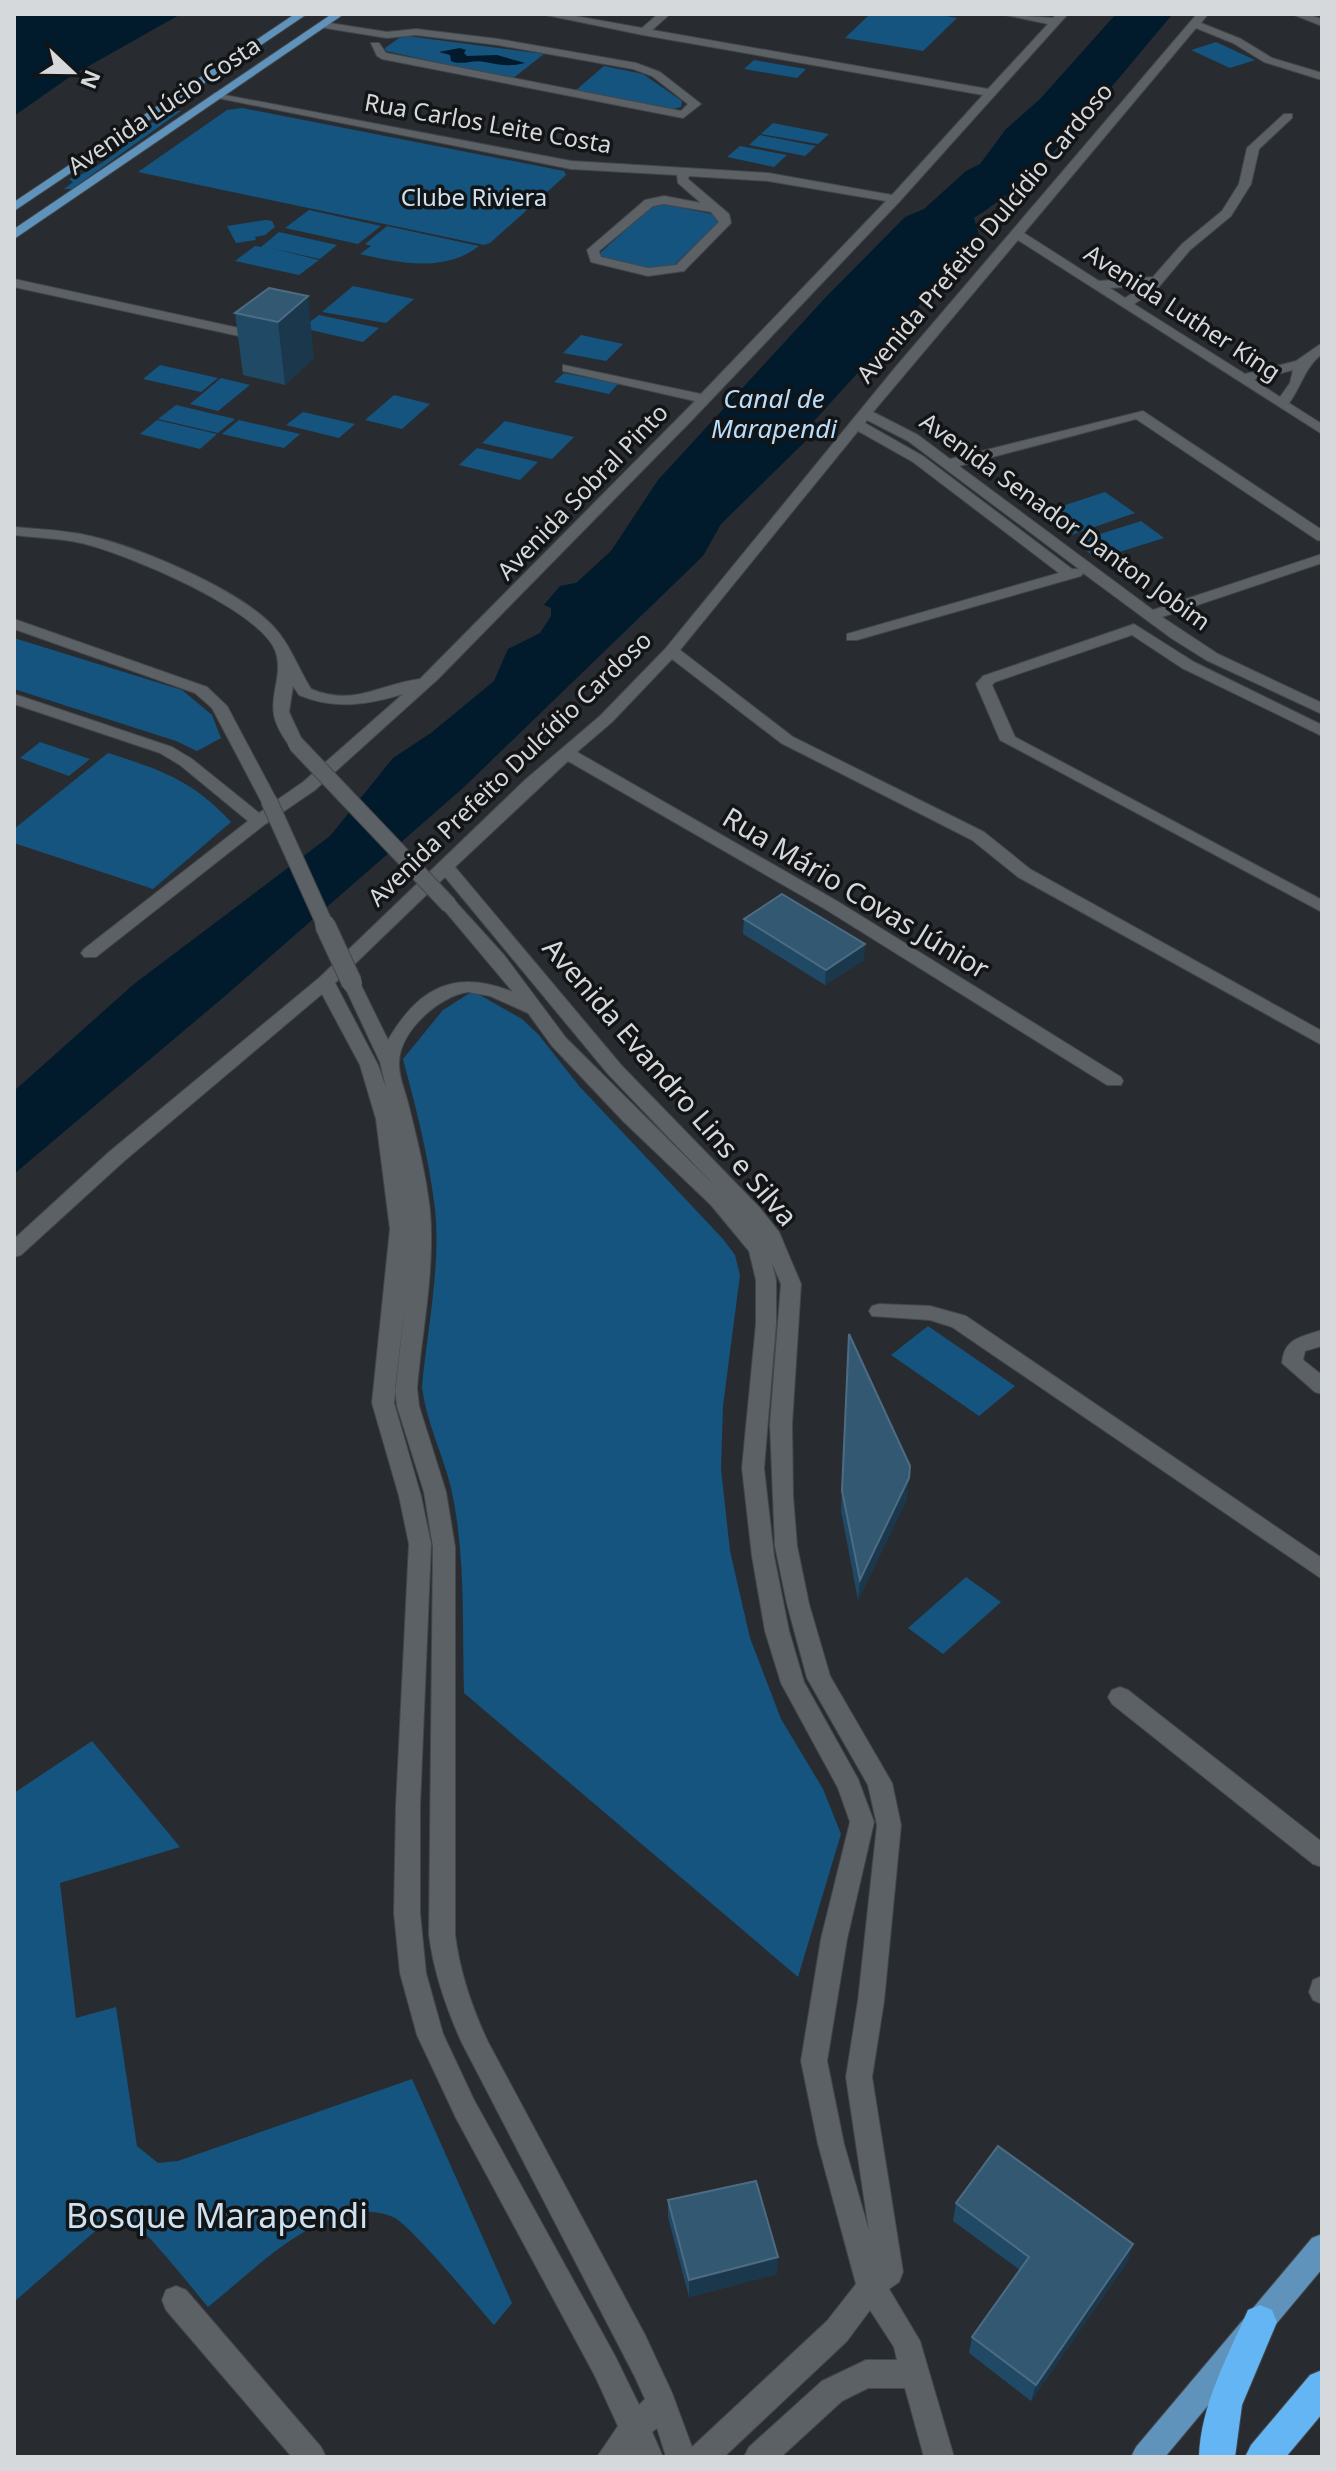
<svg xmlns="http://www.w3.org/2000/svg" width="1336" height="2471" font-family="'Noto Sans',sans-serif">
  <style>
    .green { fill: #15547e }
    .water { fill: #011a2c }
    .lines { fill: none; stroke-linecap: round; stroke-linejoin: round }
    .minor-casing { stroke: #43474b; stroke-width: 2 }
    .major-casing { stroke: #43474b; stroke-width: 2 }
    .highway-casing { stroke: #43474b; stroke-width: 2 }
    .minor { fill: #5c6166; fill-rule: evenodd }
    .major { fill: #6093bb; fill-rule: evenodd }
    .highway { fill: #63b5f3; fill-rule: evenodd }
    .minor-bridge-far1-casing { stroke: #43474b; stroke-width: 18; stroke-linecap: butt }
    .minor-bridge-casing { stroke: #43474b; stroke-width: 22; stroke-linecap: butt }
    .minor-bridge-far1 { stroke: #5c6166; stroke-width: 16 }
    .minor-bridge { stroke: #5c6166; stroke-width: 20 }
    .wall { fill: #204966 }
    .shaded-wall { fill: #1b374b }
    .building { fill: #335872; stroke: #4d6c83; stroke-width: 2 }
    .labels { text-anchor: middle; stroke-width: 7; stroke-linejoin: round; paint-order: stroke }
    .far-street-label { font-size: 24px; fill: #d6d9db; stroke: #121416 }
    .far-park-label { font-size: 24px; fill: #cee1f1; stroke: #121416 }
    .far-water-label { font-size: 26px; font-style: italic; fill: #b7defd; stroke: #121416 }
    .street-label { font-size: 28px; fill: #d6d9db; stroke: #121416 }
    .near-park-label { font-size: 34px; fill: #cee1f1; stroke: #121416 }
  </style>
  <rect width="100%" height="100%" fill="#282c30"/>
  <path class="green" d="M870,14H935L957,18L923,51L845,38Z
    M407,36L544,54L512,79L386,51L385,48L399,38Z
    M1216,42L1255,60L1230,68L1191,50Z
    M754,60L806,69L797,78L744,69Z
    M604,66L643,74L682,101L681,107L673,109L575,91Z
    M242,108L564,171L566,175L490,243L484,245L138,172L227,110Z
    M173,110L181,111L72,189H64L73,182L69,179C87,174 103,162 119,151L117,144Z
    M773,123L829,134L818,144L761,134Z
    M760,135L816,146L805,156L749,145Z
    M740,146L787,155L774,167L727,157Z
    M663,204L717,215L719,222L673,266L656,269L601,259L600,253L652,206Z
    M309,210L381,226L358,244L285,228Z
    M266,220L272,221L275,227L265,235L255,237L256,240L236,243L227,226Z
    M387,226L479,246C444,273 400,263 360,254L371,246L365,244Z
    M279,232L337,245L320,259L270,248L319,260L299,275L235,261L255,246L261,247Z
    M353,286L414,299L386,323L322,312Z
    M319,315L379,328L363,342L302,328Z
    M581,335L623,344L606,361L563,353Z
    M160,365L218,378L201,392L143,379Z
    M564,373L618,384L609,394L554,382Z
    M221,378L250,385L218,411L190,404Z
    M394,395L430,404L402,429L365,420Z
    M176,405L235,419L218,433L158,419Z
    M303,412L355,424L339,438L286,425Z
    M157,420L217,434L200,449L140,434Z
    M239,420L300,434L284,448L222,434Z
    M505,421L574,437L552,459L482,443Z
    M477,448L538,462L520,480L459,465Z
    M1105,492L1135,513L1071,535L1041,513Z
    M1141,521L1164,538L1097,559L1075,542Z
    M14,638L182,690L212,715L221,738L197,751L176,741L14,689Z
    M40,742L90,759L69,776L20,758Z
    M108,753C161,770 192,780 231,822L153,889L14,843V829Z
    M473,991L522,1019L538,1034L580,1087L723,1239L735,1255L740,1275L723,1406L721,1469L730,1551L750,1638L781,1719L823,1789L841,1834L798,1977L464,1693C462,1625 466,1554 451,1488C443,1454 426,1422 422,1387C427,1330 441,1267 435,1209C429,1158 416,1108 403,1059L443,1010Z
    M928,1326L1015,1386L979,1416L891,1355Z
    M966,1577L1001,1602L943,1654L908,1628Z
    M92,1741L180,1847L60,1883L76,2018L116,2007L137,2146L158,2163L178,2161L412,2079L512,2303L494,2325C476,2305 411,2225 393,2217C328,2191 255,2270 208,2307C195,2292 147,2230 133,2224C118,2218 105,2224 93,2233L14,2302V1793Z"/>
  <path class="water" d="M14,14H181L71,76L14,116Z
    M1116,14H1173C1112,84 1053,167 974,218L980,238L814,421L816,431L721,524L703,556L463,788L225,996L14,1174V1091L134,984L330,836L393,758L431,733L494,681L508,649L540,633L551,616V608L544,605L560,586L576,583L611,551L658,480L826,297L905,217L924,209L966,171L980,164L1006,129L1040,99Z
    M460,48L466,50L464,53L467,56L497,55L525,63C509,67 500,65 485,62C473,59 463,66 451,61L450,55L439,52Z"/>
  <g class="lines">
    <defs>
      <path id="minor" d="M541,14H564L642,28L658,14H670L652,30L988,89L1048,24L1001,14L1053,18L1057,14H1068L899,202L692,420L438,679L315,790L264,825L96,957H84L81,953L84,949L248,821L180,765L160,753L14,704V694L172,747L192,759L259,813L269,806L261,801L212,708L195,693L14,629V619L207,687L227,706L277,800L303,782L403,694C367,705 335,710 299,695L293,686L289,712L304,744L296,749L290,747C284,738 276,727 274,715C270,692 284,673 275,650C257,608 125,553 81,543C59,538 36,538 14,535V527C36,529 59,530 81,534C133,544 237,588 273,626C290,644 298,668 311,689C355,707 379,684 420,679L695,401L563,371V365L701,394L886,201L768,181L689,176L688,179L729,214L731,223L684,271L648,276L591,262L587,250L645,200L664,196L701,203L678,183L677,175L571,169L218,98L214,97V93L571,161L768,173L892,195L983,95L643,35ZM664,204L711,212L719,222L676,265L648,268L601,257L599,251L653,206Z
        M1197,14H1208L1201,23L1241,39L1272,58L1322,73V80L1264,62L1233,43L1196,28L1024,233L1099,281L1153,277L1182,244L1222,211L1239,184L1247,148L1284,114H1292V118L1259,149L1251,184L1231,216L1190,250L1157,289L1134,304L1245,374L1296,361L1322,343V354C1305,367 1302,385 1289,403L1322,424V434L1018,240L873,412L918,435L950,459L1143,411L1322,530V541L1317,540L1136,419L959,466L1153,610L1322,554V563L1162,617L1218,654L1322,703V714L1206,660L1171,638L1083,573L1081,576L857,640H847V634L1059,573L913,462L858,431L680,650L793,737L984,832L1030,869L1322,1031V1045L1018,877L972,840L781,743L672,659L612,722L577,752L837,901L1121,1077L1123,1081L1121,1085H1107L825,909L568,761L455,867L622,1066L760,1208L779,1232L801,1284L792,1424L793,1496L797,1546L809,1604L830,1676L892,1783L901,1825L884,2001L872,2077L903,2272L899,2282L889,2289L920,2341L954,2457H924L905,2388H868L842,2401L781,2457H744L749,2447L822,2381L866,2360H897L894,2347L870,2310L847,2341L724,2457H666L657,2428L652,2432L663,2457H597L618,2426L595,2376L456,2118L417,2035L400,1973L394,1913L396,1806L409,1544L399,1496L372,1403L390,1229L376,1119L360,1065L322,994L123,1162L21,1255L14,1257V1239L109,1152L319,978L525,780L600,716L666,648L894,369ZM1144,286L1125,298L1110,288ZM1293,370L1290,383L1280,397L1254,380ZM867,420L908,441L1079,569H1072L923,456L865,423ZM445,877L608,1074L716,1187L566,1038L504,955L455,901H443L440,905L513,992C455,968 418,988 388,1040L358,979H346L343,983L380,1062L386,1088L378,1065L335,983ZM468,992L490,996L528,1013L552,1046L624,1122L711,1205L749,1251L756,1280V1324L742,1468L752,1556L765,1631L781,1683L838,1788L850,1822L821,1939L801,2061L818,2144L856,2284L827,2321L692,2447L672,2393L645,2335L488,2042C472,2008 460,1973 455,1935V1547L446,1492L419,1406L417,1388C422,1331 435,1269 430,1211C426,1175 417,1139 408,1103C405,1091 398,1075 399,1062C400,1031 439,996 468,992ZM772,1263L781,1284L770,1424L775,1546L787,1604L807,1678L868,1785L877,1825L858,2001L846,2077L869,2231L844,2144L827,2061L847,1939L874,1822L858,1779L804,1682L789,1631L774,1556L764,1468L776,1324V1280ZM405,1304L395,1388L397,1406L424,1492L433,1547L429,1935C434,1973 446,2007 461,2041L635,2377L645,2399L639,2405L615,2356L474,2100L443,2034L426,1973L420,1913V1806L431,1544L421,1496L394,1403Z
        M1292,14H1307L1322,19V26Z
        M323,22L387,32L416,29L498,39L636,63L660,72L701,104L683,118L382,59L377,56L371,43H379L386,53L681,111L688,104L652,76L633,69L498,45L416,35L387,38L319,27L318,25Z
        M14,279L262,333L269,337L262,341L14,287Z
        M1134,624L1194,662L1322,725V736L1182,668L1132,635L995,682L992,685L1015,737L1322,900V912L1000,740L976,684L983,676Z
        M879,1304L930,1306L966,1316L1322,1558V1579L952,1327L930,1320L872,1316L869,1311L872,1306Z
        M1322,1330V1346L1305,1351L1303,1360L1322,1375V1394L1315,1392L1282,1363C1284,1338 1301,1337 1322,1330Z
        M1120,1687L1128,1690L1322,1842V1867L1313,1864L1112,1704L1108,1697L1112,1690Z
        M1322,1976V2004L1313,2000L1309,1992L1313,1980Z
        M176,2286L186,2290L321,2447L326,2457H292L166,2310L162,2300L166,2290Z"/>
      <path id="major" d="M295,14H307L14,211V202Z
        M332,14H344L14,239V229Z
        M1322,2234V2269L1165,2457H1131L1136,2447L1312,2238Z"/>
      <path id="highway" d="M1260,2305L1272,2310L1277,2322L1242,2405L1235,2457H1199C1201,2404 1227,2358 1248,2310Z
        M1322,2370V2414L1286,2457H1245L1251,2445L1310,2375Z"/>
    </defs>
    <use href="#minor" class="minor-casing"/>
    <use href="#major" class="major-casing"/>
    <use href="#highway" class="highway-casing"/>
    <use href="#minor" class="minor"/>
    <use href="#major" class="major"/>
    <use href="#highway" class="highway"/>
    <defs>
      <path id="minor-bridge-far1" d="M296,744L449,905
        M269,801L326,927"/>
      <path id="minor-bridge" d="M325,925L352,983"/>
    </defs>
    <use href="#minor-bridge-far1" class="minor-bridge-far1-casing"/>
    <use href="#minor-bridge" class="minor-bridge-casing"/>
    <use href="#minor-bridge-far1" class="minor-bridge-far1"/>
    <use href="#minor-bridge" class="minor-bridge"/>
  </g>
  <path class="wall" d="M269,288L314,358L285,385L243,375L235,313Z
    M744,919L864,960L825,985L743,934Z
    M849,1334L907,1499L858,1600L841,1511Z
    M668,2200L777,2274L689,2297L668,2217Z
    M956,2203L1128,2261L1031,2401L969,2353L972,2337L1020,2270L953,2221Z"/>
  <path class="shaded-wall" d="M308,296L314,358L285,385L278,322Z
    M865,944L864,960L825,985L826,970Z
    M909,1478L907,1499L858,1600L860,1580Z
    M1133,2244L1128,2261L1031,2401L1036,2385Z
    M778,2257L777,2274L689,2297V2280Z"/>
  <path class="building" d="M269,288L308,296L278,322L235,313Z
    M782,894L865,944L826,970L744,919Z
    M849,1334L910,1466L909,1478L860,1580L842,1491Z
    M998,2146L1133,2244L1036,2385L972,2337L1029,2257L956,2203Z
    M756,2181L778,2257L689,2280L668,2200Z"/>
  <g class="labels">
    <g class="far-street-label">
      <text transform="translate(164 106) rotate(-34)" y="8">Avenida Lúcio Costa</text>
      <text transform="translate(488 124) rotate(10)" y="8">Rua Carlos Leite Costa</text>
      <text transform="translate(985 233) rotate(-50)" y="8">Avenida Prefeito Dulcídio Cardoso</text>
      <text transform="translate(1182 313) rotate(33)" y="8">Avenida Luther King</text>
      <text transform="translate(583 492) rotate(-46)" y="8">Avenida Sobral Pinto</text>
      <text transform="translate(1065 522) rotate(36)" y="8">Avenida Senador Danton Jobim</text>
      <text transform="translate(510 769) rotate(-44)" y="8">Avenida Prefeito Dulcídio Cardoso</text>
    </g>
    <g class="far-park-label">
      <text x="474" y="206">Clube Riviera</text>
    </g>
    <g class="far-water-label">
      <text x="774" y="408">Canal de<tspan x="774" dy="30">Marapendi</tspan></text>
    </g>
    <g class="street-label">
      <text transform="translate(856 893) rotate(31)" y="10">Rua Mário Covas Júnior</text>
      <text transform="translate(670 1082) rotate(49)" y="10">Avenida Evandro Lins e Silva</text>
    </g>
    <g class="near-park-label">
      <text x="217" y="2228">Bosque Marapendi</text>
    </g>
  </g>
  <rect width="1336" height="2471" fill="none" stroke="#d6d9db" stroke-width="32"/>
  <g transform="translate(72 72) rotate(112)" stroke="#121416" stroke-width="6" paint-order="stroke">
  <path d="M0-6L14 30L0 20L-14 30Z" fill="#d6d9db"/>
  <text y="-12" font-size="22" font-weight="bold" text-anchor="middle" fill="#d6d9db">N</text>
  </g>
</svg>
